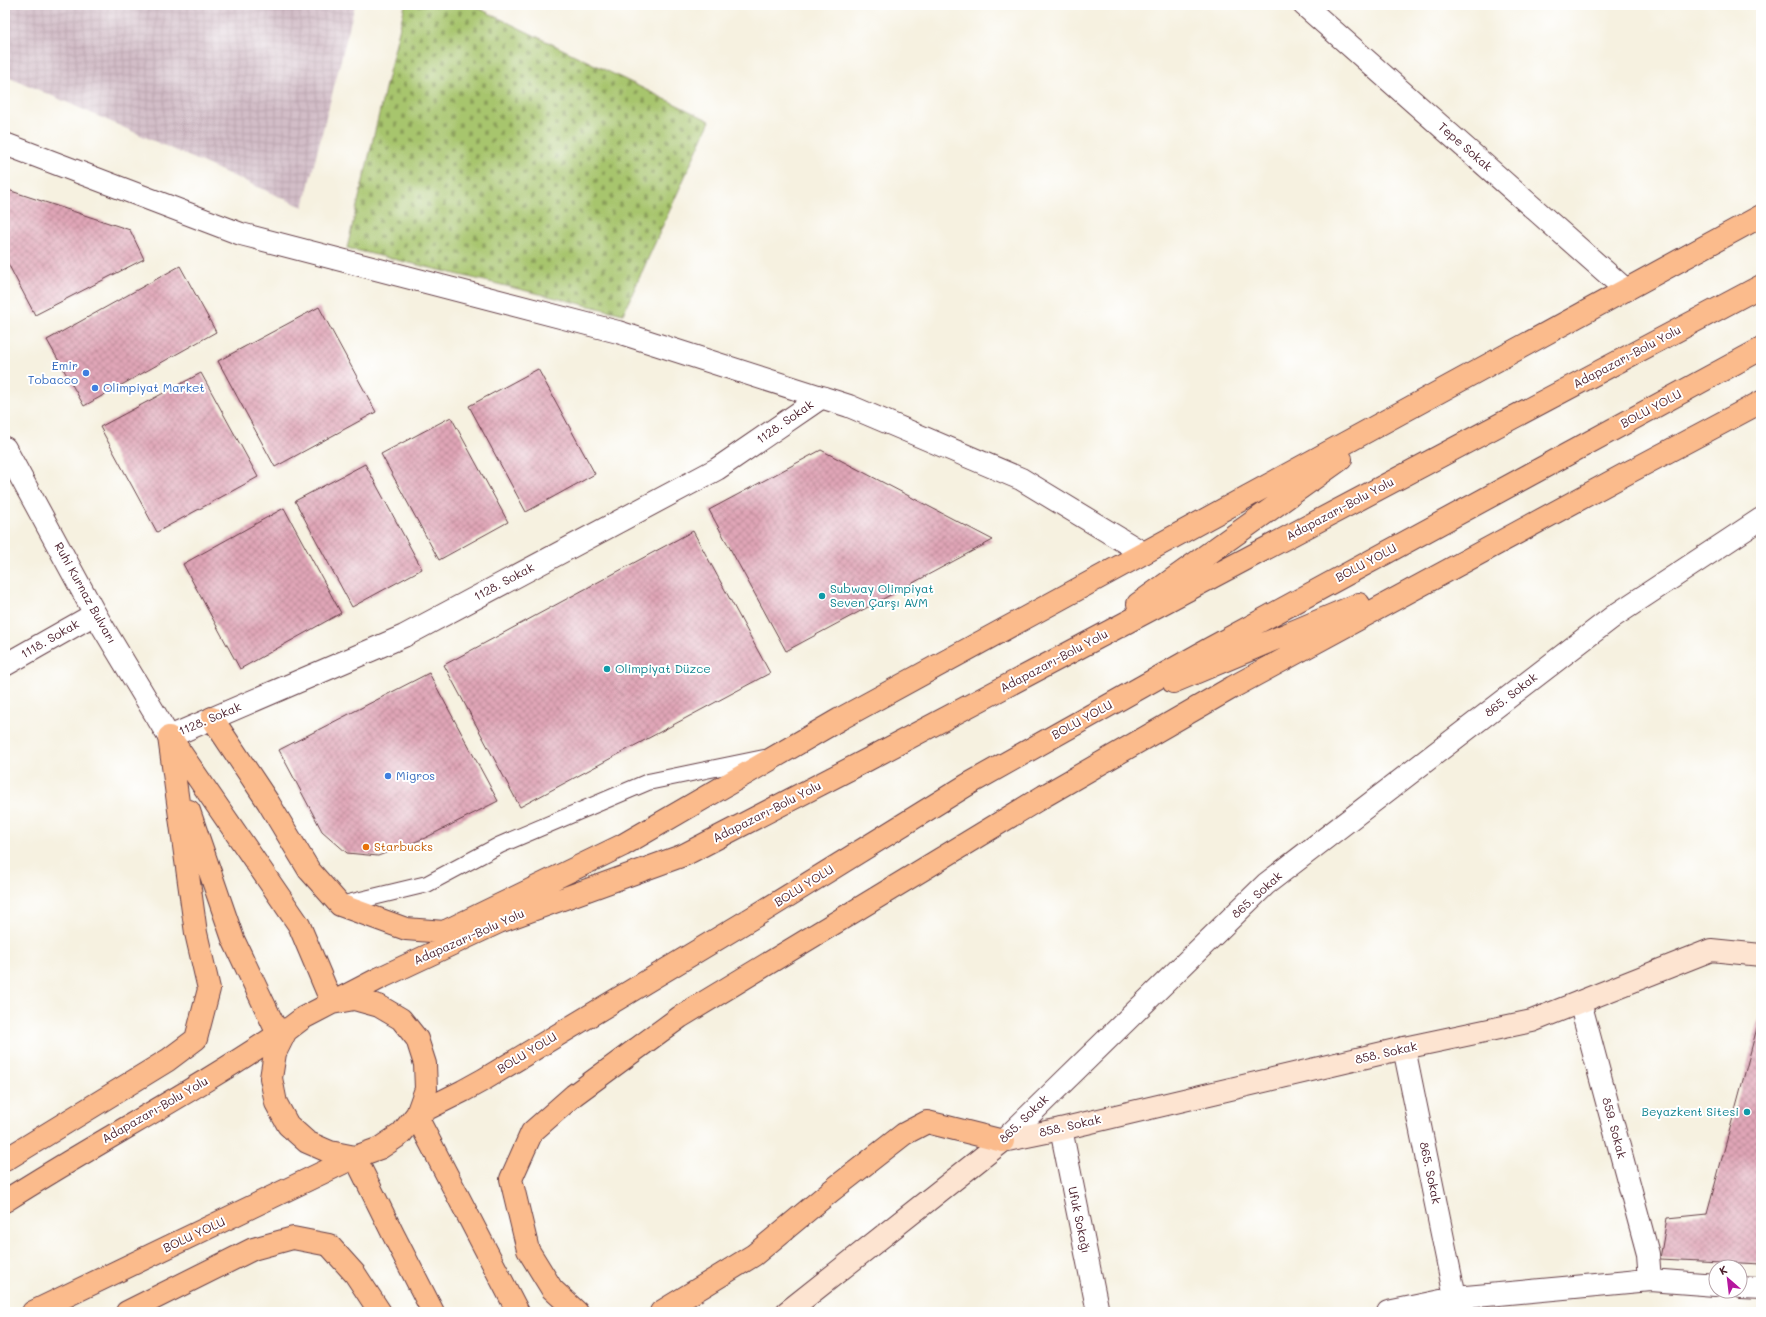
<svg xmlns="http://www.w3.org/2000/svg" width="1766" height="1317" font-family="Mali,sans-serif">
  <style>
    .industrial { fill: url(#industrial-grid) }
    .cemetery { fill: url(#cemetery-stones); stroke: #78724c }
    .building { fill: url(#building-cross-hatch) }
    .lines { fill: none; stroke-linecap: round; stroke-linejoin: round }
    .service-casing { stroke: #643e46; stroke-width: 18 }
    .minor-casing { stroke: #643e46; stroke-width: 24 }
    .tertiary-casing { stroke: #643e46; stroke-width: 24 }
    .secondary-casing { stroke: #643e46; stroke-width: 24 }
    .trunk-casing { stroke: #643e46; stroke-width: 24 }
    .service { stroke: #fff; stroke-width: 16 }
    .minor { stroke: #fff; stroke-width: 22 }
    .tertiary { stroke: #fff; stroke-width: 22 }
    .secondary { stroke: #fde4d1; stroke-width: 22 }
    .trunk { stroke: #fbbb8c; stroke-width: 22 }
    .shop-dot { fill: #3f7fe0; stroke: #fff; stroke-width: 1.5 }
    .culture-dot { fill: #0f9aa8; stroke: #fff; stroke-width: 1.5 }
    .food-dot { fill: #e8710a; stroke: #fff; stroke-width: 1.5 }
    .labels { text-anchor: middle; stroke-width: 4; stroke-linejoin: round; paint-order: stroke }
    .street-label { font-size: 12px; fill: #4a1f2b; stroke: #fff }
    .shop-label { font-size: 12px; fill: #366cbe; stroke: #fff; text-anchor: start }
    .culture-label { font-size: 12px; fill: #0d838f; stroke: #fff; text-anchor: start }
    .food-label { font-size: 12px; fill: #c56008; stroke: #fff; text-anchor: start }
  </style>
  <defs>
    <pattern id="industrial-grid" width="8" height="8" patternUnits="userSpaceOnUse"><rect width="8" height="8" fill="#d2bdc7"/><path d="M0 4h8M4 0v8" fill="none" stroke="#b6a2ab"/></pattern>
    <pattern id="cemetery-stones" width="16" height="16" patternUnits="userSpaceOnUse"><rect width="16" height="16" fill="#a7c56d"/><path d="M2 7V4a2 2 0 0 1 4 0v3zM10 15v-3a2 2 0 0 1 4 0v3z" fill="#8a9f5a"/></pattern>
    <pattern id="building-cross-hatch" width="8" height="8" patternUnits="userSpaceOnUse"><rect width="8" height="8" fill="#e0a6b7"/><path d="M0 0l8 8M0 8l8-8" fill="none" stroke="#b88795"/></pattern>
  </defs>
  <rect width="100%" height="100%" fill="#fff"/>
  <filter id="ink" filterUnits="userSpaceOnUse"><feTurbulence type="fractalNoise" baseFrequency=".025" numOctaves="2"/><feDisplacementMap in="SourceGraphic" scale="8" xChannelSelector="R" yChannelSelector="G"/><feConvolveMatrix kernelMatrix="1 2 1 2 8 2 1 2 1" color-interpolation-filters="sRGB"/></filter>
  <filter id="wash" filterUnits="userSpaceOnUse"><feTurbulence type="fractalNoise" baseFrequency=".012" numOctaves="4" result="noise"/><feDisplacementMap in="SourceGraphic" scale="16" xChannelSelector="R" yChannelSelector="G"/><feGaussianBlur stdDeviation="0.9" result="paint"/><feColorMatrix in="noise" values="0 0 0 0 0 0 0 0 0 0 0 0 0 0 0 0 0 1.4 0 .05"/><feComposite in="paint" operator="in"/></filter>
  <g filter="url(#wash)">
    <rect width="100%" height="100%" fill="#f6f1e0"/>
    <path class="industrial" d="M5,5H355L303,207L5,75Z"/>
    <path class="cemetery" d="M405,5H472L710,121L623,314L347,248Z"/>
    <g id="blocks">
      <path class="building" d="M5,189L130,230L144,259L35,315L5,258Z
        M180,266L216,332L84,406L47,340Z
        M319,307L376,412L275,467L218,361Z
        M538,369L595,474L526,512L469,406Z
        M201,373L258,477L157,532L100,427Z
        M451,417L508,522L439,560L381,454Z
        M821,450L993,540L786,651L709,510Z
        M365,464L422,569L352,607L295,501Z
        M284,508L341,613L240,669L183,564Z
        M693,531L770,673L520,807L444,665Z
        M429,673L498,801L425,838L378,856L347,853L322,831L279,750Z
        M1761,1013V1264L1660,1259L1667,1218L1707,1214Z"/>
    </g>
  </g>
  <g filter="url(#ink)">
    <use href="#blocks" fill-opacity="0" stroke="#643e46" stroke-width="1"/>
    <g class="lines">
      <defs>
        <path id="service" d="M340,905L427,884L500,845L648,782L764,758"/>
        <path id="minor" d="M1304,5L1626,290
          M5,144L241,234L618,332L849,406L1021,479L1143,553
          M5,665L95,614
          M169,737L404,636L717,469L822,397
          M1404,1048L1458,1312
          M1061,1129L1098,1312
          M1650,1280L1716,1285
          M1740,1287L1761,1288
          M1388,1312L1455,1298L1650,1280L1648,1254L1580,1002"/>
        <path id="tertiary" d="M5,448L95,614L169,737
          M1003,1141L1266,884L1614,616L1761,519"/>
        <path id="secondary" d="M787,1312L1003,1141L1061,1129L1404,1048L1532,1021L1711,950L1761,955"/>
        <path id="trunk" d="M1620,477L1761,402
          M1138,604L1341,459
          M1173,682L1359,604
          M212,718L268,802L309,870L340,905L406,929L444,932L623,845L840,719L1761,216
          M172,740L299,925L332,1003
          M189,811L233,939L278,1034
          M332,1003L354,999L379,1006L401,1019L417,1039L425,1064L426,1089L417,1114L401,1134L380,1148L355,1157L330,1152L307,1142L288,1125L276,1103L271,1078L275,1053L286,1031L303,1018L380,978L499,922L684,855L867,760L1761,286
          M5,1160L168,1060L196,1039L209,989L196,933L169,737
          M5,1201C97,1142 195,1091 286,1029
          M33,1312L355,1157L393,1234L433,1312
          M127,1312L253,1249L293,1238L329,1245L355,1274L380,1312
          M518,1312L419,1121L417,1114L463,1091L483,1080L762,912L967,785L1209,649L1761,349
          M577,1312L552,1289L528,1250L511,1179L532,1132L574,1095L680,1017L1044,796L1233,687L1633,470
          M661,1312L754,1255L831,1191L904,1134L927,1122L1003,1141"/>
      </defs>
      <use href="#service" class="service-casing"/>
      <use href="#minor" class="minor-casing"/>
      <use href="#tertiary" class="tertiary-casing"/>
      <use href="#secondary" class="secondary-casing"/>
      <use href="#trunk" class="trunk-casing"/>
      <use href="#service" class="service"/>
      <use href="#minor" class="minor"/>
      <use href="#tertiary" class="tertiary"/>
      <use href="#secondary" class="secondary"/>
      <use href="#trunk" class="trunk"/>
    </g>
  </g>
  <g class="shop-dot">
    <circle cx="86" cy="373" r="4"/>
    <circle cx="95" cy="388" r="4"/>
    <circle cx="388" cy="776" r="4"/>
  </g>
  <g class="culture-dot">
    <circle cx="822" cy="596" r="4"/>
    <circle cx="607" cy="669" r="4"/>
    <circle cx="1747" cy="1112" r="4"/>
  </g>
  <circle class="food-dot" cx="366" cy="847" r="4"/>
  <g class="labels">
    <g class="street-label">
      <text transform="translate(1465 147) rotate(41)" y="4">Tepe Sokak</text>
      <text transform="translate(1627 357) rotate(-28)" y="4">Adapazarı-Bolu Yolu</text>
      <text transform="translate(1651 409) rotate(-28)" y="4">BOLU YOLU</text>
      <text transform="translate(785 422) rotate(-35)" y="4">1128. Sokak</text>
      <text transform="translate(1340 509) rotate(-28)" y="4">Adapazarı-Bolu Yolu</text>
      <text transform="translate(1366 563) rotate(-28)" y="4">BOLU YOLU</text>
      <text transform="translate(504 582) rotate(-28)" y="4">1128. Sokak</text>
      <text transform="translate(85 593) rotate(61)" y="4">Ruhi Kurnaz Bulvarı</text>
      <text transform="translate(50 639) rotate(-30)" y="4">1118. Sokak</text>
      <text transform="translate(1054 661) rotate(-28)" y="4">Adapazarı-Bolu Yolu</text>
      <text transform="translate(1511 695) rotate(-38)" y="4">865. Sokak</text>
      <text transform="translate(210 719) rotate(-23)" y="4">1128. Sokak</text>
      <text transform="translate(1082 720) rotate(-29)" y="4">BOLU YOLU</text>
      <text transform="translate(767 812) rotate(-27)" y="4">Adapazarı-Bolu Yolu</text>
      <text transform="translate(804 886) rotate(-32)" y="4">BOLU YOLU</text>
      <text transform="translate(1257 895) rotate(-42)" y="4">865. Sokak</text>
      <text transform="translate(469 937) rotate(-24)" y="4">Adapazarı-Bolu Yolu</text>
      <text transform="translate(527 1053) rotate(-31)" y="4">BOLU YOLU</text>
      <text transform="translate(1386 1053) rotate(-13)" y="4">858. Sokak</text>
      <text transform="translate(155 1110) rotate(-30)" y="4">Adapazarı-Bolu Yolu</text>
      <text transform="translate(1024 1119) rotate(-44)" y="4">865. Sokak</text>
      <text transform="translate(1070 1126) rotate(-13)" y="4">858. Sokak</text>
      <text transform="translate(1614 1128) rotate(75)" y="4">859. Sokak</text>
      <text transform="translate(1430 1173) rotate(78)" y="4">865. Sokak</text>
      <text transform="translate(1079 1220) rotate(78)" y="4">Ufuk Sokağı</text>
      <text transform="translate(194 1235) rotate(-25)" y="4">BOLU YOLU</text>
    </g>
    <g class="shop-label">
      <text x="78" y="370" text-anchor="end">Emir<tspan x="78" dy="14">Tobacco</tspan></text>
      <text x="103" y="392">Olimpiyat Market</text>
      <text x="396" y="780">Migros</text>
    </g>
    <g class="culture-label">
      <text x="830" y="593">Subway Olimpiyat<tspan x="830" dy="14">Seven Çarşı AVM</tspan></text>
      <text x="615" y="673">Olimpiyat Düzce</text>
      <text x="1739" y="1116" text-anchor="end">Beyazkent Sitesi</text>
    </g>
    <g class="food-label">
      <text x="374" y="851">Starbucks</text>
    </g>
  </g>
  <rect width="1766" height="1317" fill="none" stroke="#fff" stroke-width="20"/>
  <g transform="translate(1728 1279) rotate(332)"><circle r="19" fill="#ffffff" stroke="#b7a5aa"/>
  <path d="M0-3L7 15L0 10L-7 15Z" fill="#b5179e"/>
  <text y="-6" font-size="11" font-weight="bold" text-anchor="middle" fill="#4a1f2b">K</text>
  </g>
</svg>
